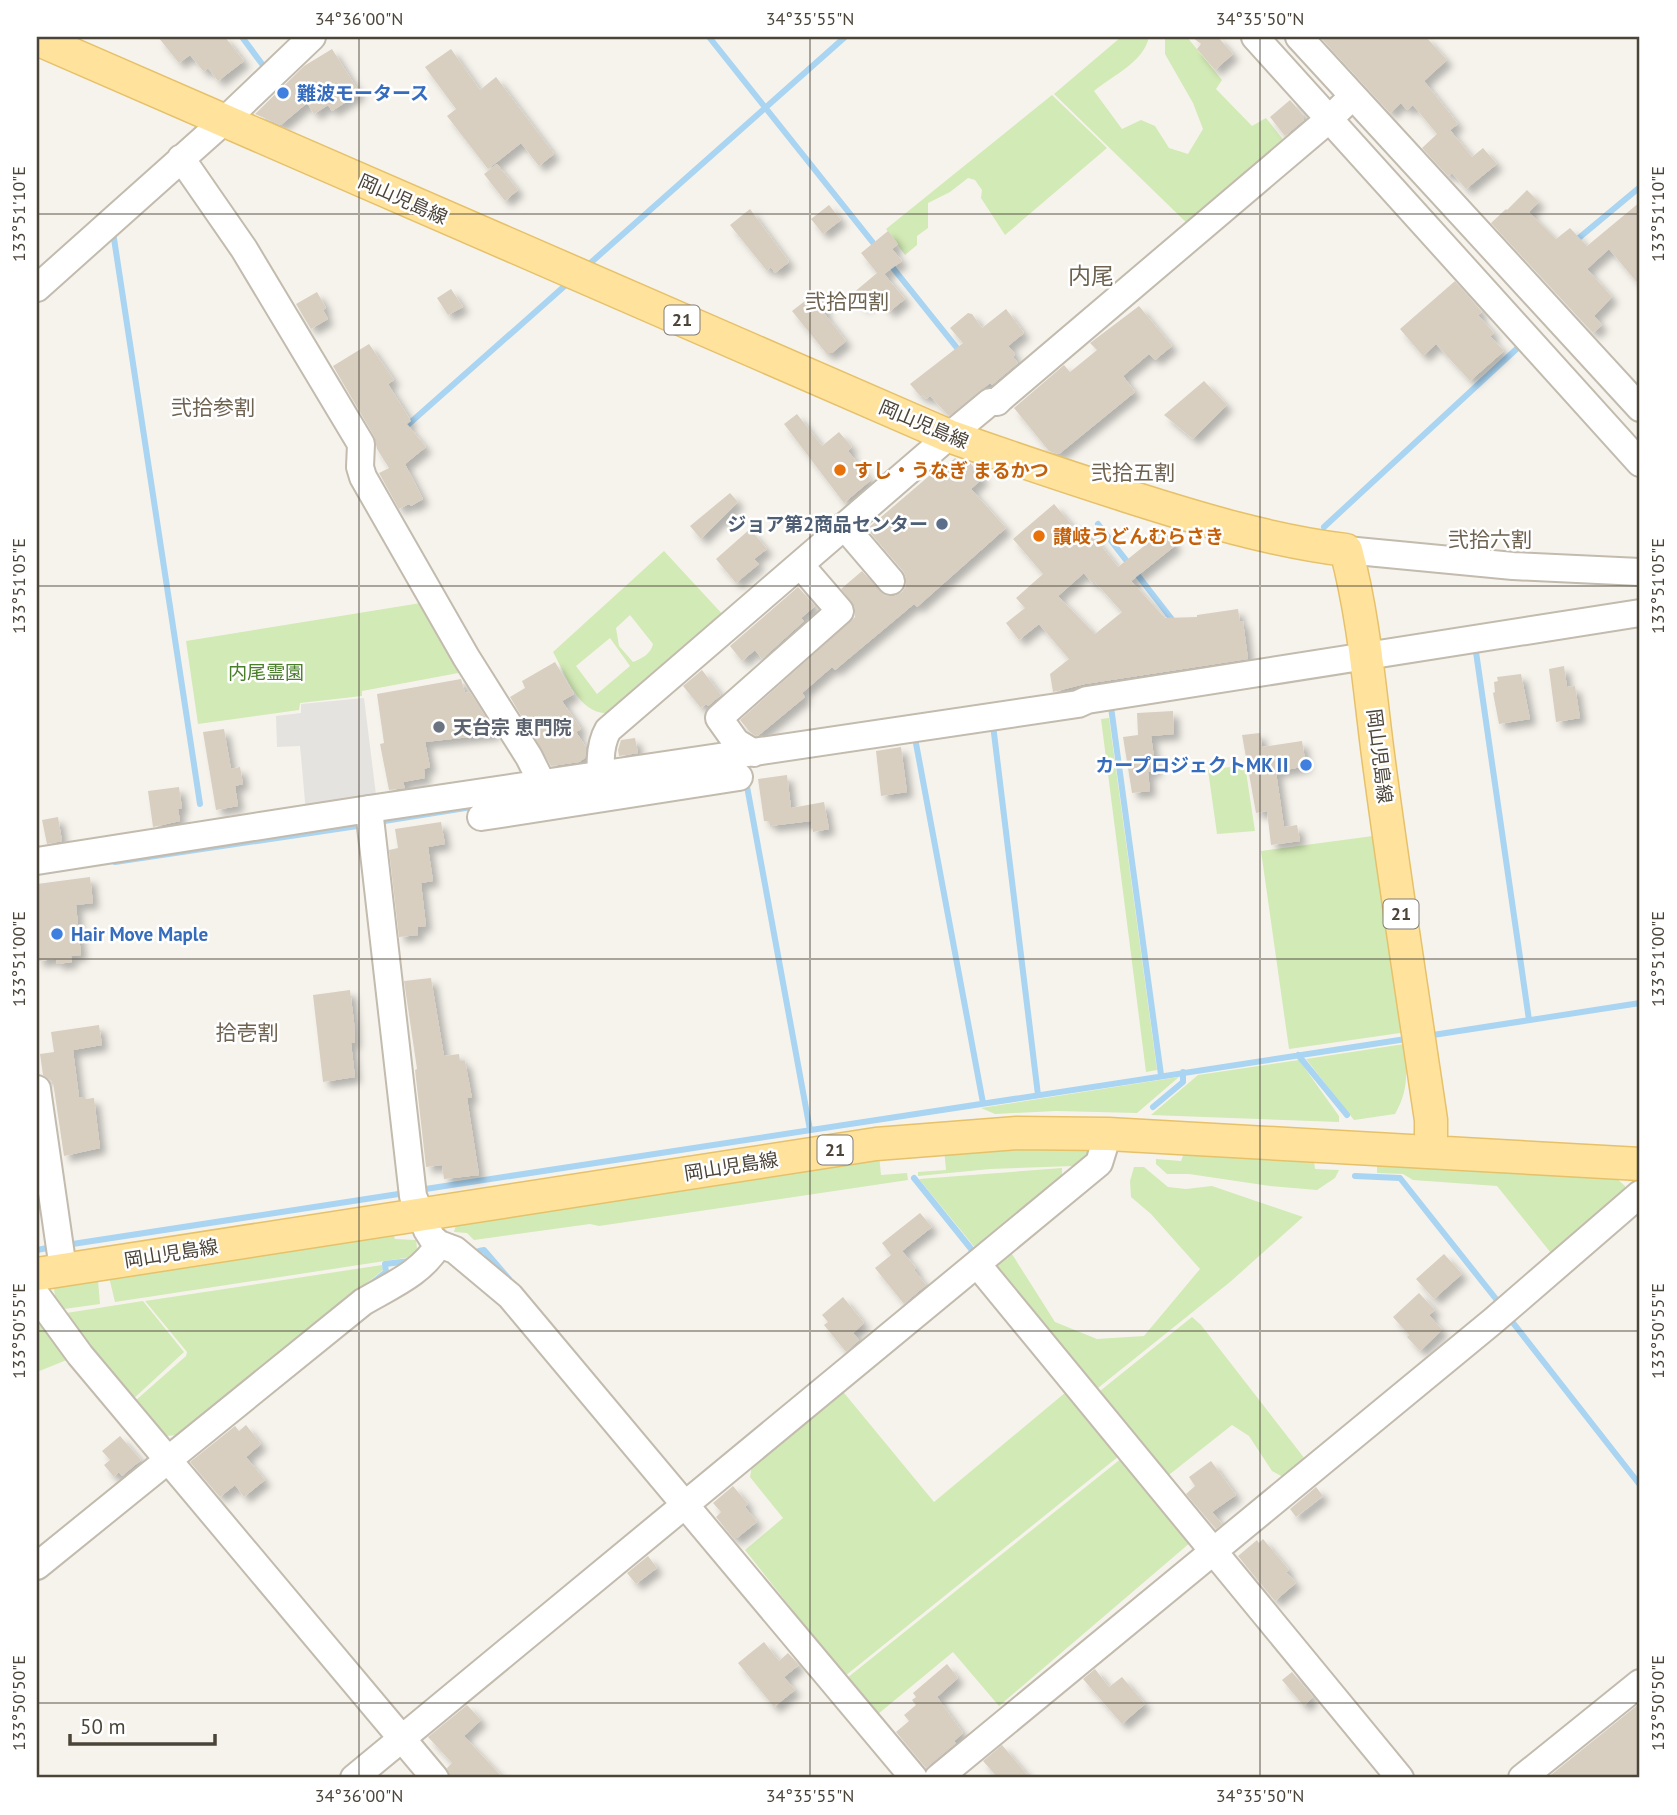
<svg xmlns="http://www.w3.org/2000/svg" width="1677" height="1815" font-family="'PT Sans','Noto Sans JP',sans-serif">
  <style>
    .green { fill: #d2eab5; fill-rule: evenodd }
    .parking { fill: #e5e3e0 }
    .lines { fill: none; stroke-linecap: round; stroke-linejoin: round }
    .stream { stroke: #a9d4f2; stroke-width: 6 }
    .building { fill: #d8cfc1; fill-rule: evenodd; filter: url(#shadow) }
    .minor-casing { stroke: #c2bbae; stroke-width: 30 }
    .major-casing { stroke: #e6c16a; stroke-width: 35 }
    .minor { stroke: #fff; stroke-width: 26 }
    .major { stroke: #ffe39c; stroke-width: 32 }
    .ticks { fill: none; stroke: #4b4439; stroke-width: 2; stroke-opacity: 0.45 }
    .shop-dot { fill: #3f7fe0; stroke: #fff; stroke-width: 2.5 }
    .food-dot { fill: #e8710a; stroke: #fff; stroke-width: 2.5 }
    .service-dot { fill: #5c6f8a; stroke: #fff; stroke-width: 2.5 }
    .worship-dot { fill: #6b7280; stroke: #fff; stroke-width: 2.5 }
    .labels { text-anchor: middle; stroke-width: 5; stroke-linejoin: round; paint-order: stroke }
    .shield { fill: #fff; stroke: #817c74; stroke-width: 2 }
    .shield-label { font-size: 18px; font-weight: bold; fill: #4b4439 }
    .shop-label { font-size: 19px; font-weight: bold; fill: #366cbe; stroke: #fff; text-anchor: start }
    .street-label { font-size: 19px; fill: #4b4439; stroke: #fff }
    .food-label { font-size: 19px; font-weight: bold; fill: #c56008; stroke: #fff; text-anchor: start }
    .service-label { font-size: 19px; font-weight: bold; fill: #4e5e75; stroke: #fff; text-anchor: end }
    .park-label { font-size: 19px; fill: #4a7f2a; stroke: #fff }
    .worship-label { font-size: 19px; font-weight: bold; fill: #5b616d; stroke: #fff; text-anchor: start }
    .neighbourhood-label { font-size: 21px; fill: #6e6250; stroke: #fff }
    .quarter-label { font-size: 23px; fill: #6e6250; stroke: #fff }
    .neatline { fill: none; stroke: #4b4439; stroke-width: 2.5 }
    .ticks-label { font-size: 18px; text-anchor: middle; fill: #4b4439 }
  </style>
  <defs>
    <filter id="shadow"><feDropShadow dx="6" dy="6" stdDeviation="3.5" flood-color="#0004"/></filter>
  </defs>
  <rect width="100%" height="100%" fill="#f6f3ec"/>
  <path class="green" d="M1121,37H1149C1143,63 1113,75 1094,91L1122,129L1141,120L1155,126L1169,148L1188,154L1203,129L1193,103L1165,54V37H1187L1222,80L1216,89L1252,126L1266,118L1289,147L1192,228L1054,94Z
    M1052,95L1107,148L1005,235L981,198L982,190L975,180L968,178L950,192L928,203V228L917,236V245L905,255L886,229Z
    M664,551L725,617L611,713C579,717 566,675 553,652ZM630,615L653,644C651,654 641,659 633,662L619,646L616,628ZM610,638L630,666L597,694L576,666Z
    M427,602L469,671L362,691V696L300,703L299,710L198,724L186,641Z
    M1109,718L1157,1070L1146,1072L1101,719Z
    M1245,765L1255,831L1217,834L1208,770Z
    M1372,820L1407,1032L1289,1049L1261,851L1373,836Z
    M1404,1044C1407,1072 1409,1090 1395,1114L1354,1120L1306,1059Z
    M1299,1060L1339,1116V1122L1151,1115L1198,1075Z
    M1179,1077L1137,1113L1056,1111L995,1114L981,1108Z
    M1080,1145L1091,1150L1088,1156L1074,1166L990,1169L918,1176V1172L946,1170L944,1149Z
    M1184,1153L1314,1161L1315,1169L1339,1170L1335,1178L1317,1190L1270,1186L1189,1174H1167L1156,1164V1159L1181,1161Z
    M879,1155L881,1175L907,1173L908,1180L599,1226L590,1224L474,1240L467,1233L454,1232L457,1221Z
    M1377,1164L1615,1177L1625,1186V1190L1551,1253L1497,1186L1413,1180L1403,1174L1377,1173Z
    M1134,1167H1144L1168,1187L1186,1189L1212,1186L1303,1217L1230,1282L1093,1392L990,1267L1010,1251L1055,1322L1097,1339L1144,1336L1200,1269L1151,1214L1131,1197L1130,1181Z
    M1062,1168V1178L976,1249L919,1179Z
    M392,1231L395,1239L416,1240L418,1256L115,1302L109,1277Z
    M382,1265L383,1270L178,1435L165,1436L135,1401L186,1356L187,1352L145,1301Z
    M98,1280L100,1304L57,1310L53,1282Z
    M143,1301L184,1352L131,1401L60,1314Z
    M37,1316L74,1357L37,1372Z
    M1192,1317L1201,1325L1305,1459L1283,1477L1272,1471L1249,1436L1232,1425L1165,1478L1095,1395Z
    M1072,1387L1124,1452L845,1676L745,1550L783,1518L750,1477L753,1459L840,1388L934,1502Z
    M1127,1454L1191,1542L999,1706L953,1652L878,1714L847,1678Z"/>
  <path class="parking" d="M364,698L377,803L306,813L300,746L277,747L276,716L301,713V704Z"/>
  <g class="lines">
    <path class="stream" d="M242,37L265,68
      M709,37L878,249
      M113,232L200,804
      M1574,242L1640,187
      M889,263L961,353
      M587,266L845,37
      M402,430L568,283
      M1098,524L1174,622
      M1324,527L1523,343
      M1476,652L1529,1020
      M1111,707L1161,1075
      M993,725L1038,1095
      M915,738L983,1103
      M746,781L810,1130
      M378,822L478,806
      M115,862L364,825
      M1433,1035L1640,1003
      M1298,1055L1347,1115
      M1153,1107L1183,1082V1072
      M1355,1176L1400,1178L1500,1304
      M914,1178L976,1255
      M419,1190L1406,1039
      M66,1245L405,1193
      M37,1250L52,1247
      M479,1251L484,1250L509,1279
      M371,1284L386,1272L385,1264L410,1261
      M1510,1319L1640,1485"/>
  </g>
  <path class="building" d="M158,37H225L244,61L218,81L208,68L204,72L190,55L179,63Z
    M1192,37H1218L1233,54L1215,70L1197,49L1201,44Z
    M1320,37H1426L1447,60L1424,81L1458,124L1450,130L1472,157L1483,148L1497,164L1466,189L1452,173L1448,176L1422,148L1437,134L1413,105L1407,110L1401,103L1390,113Z
    M332,49L360,93L332,111L328,105L314,114L307,103L281,125L255,114L304,66Z
    M451,49L480,90L496,77L554,154L539,166L521,143L488,169L447,116L456,109L425,67Z
    M1290,100L1304,116V120L1285,136L1270,117Z
    M497,164L518,190L505,201L484,174Z
    M1527,190L1539,202L1529,212L1556,239L1570,228L1587,246L1640,202V286L1609,249L1587,269L1612,297L1594,316L1602,325L1593,333L1491,223L1506,209L1507,210Z
    M829,205L841,220L823,234L811,219Z
    M750,209L789,262L775,273L771,267L767,271L730,225Z
    M888,231L898,244L892,249L902,261L884,274L905,299L889,312L876,296L863,307L852,294L877,273L861,253Z
    M1455,281L1482,312L1478,315L1494,333L1490,336L1504,351L1470,381L1436,344L1423,356L1400,329Z
    M451,289L463,307L448,315L437,298Z
    M317,292L326,308L323,310L328,319L311,329L296,304Z
    M814,294L826,309L823,312L846,341L832,353H826L792,311Z
    M1139,306L1172,346L1155,360L1149,354L1123,376L1135,392L1059,454L1049,451L1014,408L1064,365L1070,372L1097,350L1090,343Z
    M1006,309L1024,333L1008,346L1015,354L1013,357L1018,363L992,385L990,383L949,416L930,396L926,399L923,395L921,397L910,384L963,343L950,328L968,313L972,314L982,328Z
    M369,344L394,380L388,384L411,421L407,424L426,447L405,464L423,499L411,506L409,504L399,509L379,473L389,468L377,449L374,436L333,366Z
    M1204,381L1227,405L1193,439L1164,415Z
    M797,414L822,446L839,432L852,447L848,451L871,480L844,503L784,424Z
    M955,458L962,464L965,461L970,463L983,478L971,489L1006,528L917,607L914,604L835,670L832,667L802,693L805,697L759,735L756,736L750,732L740,720L855,617V607L841,589L862,571L885,596H895L902,592L906,586V577L903,571L867,529L936,470L938,473Z
    M730,493L738,502L701,539L690,526Z
    M1054,504L1083,538L1090,532L1118,567L1164,530L1176,545L1131,581L1165,618L1197,617V615L1238,609L1240,622L1243,621L1248,659L1085,684L1053,692L1050,674L1069,659L1039,624L1019,640L1006,623L1025,608L1016,598L1043,574L1013,539ZM1084,573L1092,583L1094,581L1122,612L1095,634L1058,596Z
    M750,529L767,549L754,559L759,564L736,583L716,559Z
    M798,587L815,606L801,618L804,621L762,659L755,650L742,661L730,646Z
    M555,662L574,694L562,701L581,729L576,732L586,747L585,758L579,762L551,766L510,697L525,688L522,681Z
    M1564,666L1567,687L1575,686L1580,718L1556,722L1549,669Z
    M702,670L721,695L708,706L706,704L701,708L683,686Z
    M1521,674L1530,719L1499,724L1493,693L1495,692L1494,682L1498,681L1497,677Z
    M461,679L465,693L470,692L496,734L425,742L430,767L424,769L425,778L403,782L405,788L389,790L380,744L384,743L377,694Z
    M1173,711L1174,734L1151,736L1156,771L1148,772L1150,791L1132,793L1123,737L1138,735L1137,713Z
    M224,729L231,769L240,767L243,784L235,786L238,806L216,810L203,732Z
    M1260,733L1262,747L1302,741L1306,766L1276,772L1284,827L1297,825L1300,841L1271,845L1267,811L1256,813L1242,735Z
    M635,738L638,753L619,756L618,750L621,740Z
    M901,747L907,792L881,796L876,751Z
    M787,775L791,808L824,802L829,829L813,832L811,821L770,826L769,821H764L758,779Z
    M179,787L182,808L178,809L180,821L153,827L148,791Z
    M58,817L62,841L47,844L42,820Z
    M441,822L445,844L428,847L433,881L421,883L426,926L418,927V935L399,937L389,850L398,848L395,829Z
    M90,877L93,903L76,905L81,955L71,956L72,962L57,964L56,959L37,961V884Z
    M431,978L444,1056L459,1054L460,1061H465L472,1098H467L479,1175L444,1179L442,1165L426,1167L415,1070L417,1069L404,981Z
    M350,990L354,1022L355,1043H351L355,1077L323,1082L313,995Z
    M99,1025L102,1045L73,1050L79,1097H85L86,1099L94,1098L100,1148L64,1156L53,1082L43,1075L40,1054L54,1052L51,1032Z
    M920,1213L932,1227L902,1251L916,1268L914,1270L926,1285L904,1304L875,1268L891,1255L882,1243Z
    M1444,1254L1462,1274L1434,1299L1416,1279Z
    M1419,1293L1435,1310L1429,1315L1442,1330L1420,1351L1407,1337L1409,1335L1393,1317Z
    M843,1297L864,1323L853,1333L859,1340L846,1352L824,1325L828,1322L822,1315Z
    M246,1425L261,1444L246,1457L265,1480L244,1497L235,1485L220,1497L190,1462L235,1426L239,1431Z
    M120,1436L141,1460L122,1476L119,1472L114,1477L104,1465L110,1460L102,1451Z
    M1211,1461L1236,1495L1212,1512L1222,1524L1216,1529L1186,1494L1195,1486L1189,1477Z
    M733,1486L748,1504L745,1507L757,1522L737,1538H733L716,1517L721,1512L713,1503Z
    M1316,1487L1323,1496L1296,1517L1290,1509Z
    M1263,1539L1289,1570L1286,1572L1296,1583L1275,1601L1238,1556L1257,1540L1259,1543Z
    M648,1556L657,1568L636,1584L627,1573Z
    M764,1642L779,1661L788,1653L799,1665L784,1677L795,1690L774,1707L738,1663Z
    M947,1664L958,1678L937,1697L963,1733L954,1741L956,1743L926,1768L896,1732L909,1721L904,1715L916,1705L912,1700L916,1697L913,1693Z
    M1095,1669L1109,1687L1122,1677L1145,1704L1122,1724L1083,1679Z
    M1292,1672L1313,1697L1304,1706L1282,1680Z
    M1640,1703V1778H1547Z
    M467,1705L481,1720L464,1736L503,1778H450L447,1768L452,1763L428,1737Z
    M1002,1745L1030,1778H998L983,1761Z"/>
  <g class="lines">
    <defs>
      <path id="minor" d="M1255,37L1640,463
        M1299,37L1640,408
        M181,158L244,249L361,444L360,467L363,477L466,657L529,757L542,783
        M37,288L224,121L312,37
        M844,526L891,581
        M1346,550L1513,566L1640,572
        M754,753L736,742L719,718L840,611L802,567
        M603,798C601,776 597,749 608,730L949,436L990,402H997L1001,398L1327,121L1353,96
        M369,809L413,1196L427,1230L432,1238L439,1244L455,1250L510,1296L914,1778
        M481,817L739,777
        M37,861L369,809L1078,704L1087,700L1640,613
        M37,1089L63,1269
        M977,1264L1400,1778
        M37,1296L80,1355L435,1778
        M37,1566L363,1302C392,1285 422,1273 439,1244
        M354,1778L1099,1163L1108,1134
        M938,1778L1493,1321L1640,1194
        M1522,1778L1640,1683"/>
      <path id="major" d="M37,39L949,436C1008,457 1068,477 1127,496C1199,519 1272,541 1346,550C1364,617 1369,686 1378,755C1394,877 1413,998 1431,1120V1152
        M37,1274L876,1144L1017,1133L1108,1134L1640,1164"/>
    </defs>
    <use href="#minor" class="minor-casing"/>
    <use href="#major" class="major-casing"/>
    <use href="#minor" class="minor"/>
    <use href="#major" class="major"/>
  </g>
  <path class="ticks" d="M359,37V1778M810,37V1778M1260,37V1778M37,214H1640M37,586H1640M37,959H1640M37,1331H1640M37,1703H1640"/>
  <g class="shop-dot">
    <circle cx="283" cy="93" r="7"/>
    <circle cx="1306" cy="765" r="7"/>
    <circle cx="57" cy="934" r="7"/>
  </g>
  <g class="food-dot">
    <circle cx="840" cy="470" r="7"/>
    <circle cx="1039" cy="536" r="7"/>
  </g>
  <circle class="service-dot" cx="942" cy="524" r="7"/>
  <circle class="worship-dot" cx="439" cy="727" r="7"/>
  <g class="labels">
    <g class="shield">
      <rect x="664.5" y="305.5" width="35" height="29" rx="5"/>
      <rect x="1383.5" y="899.5" width="35" height="29" rx="5"/>
      <rect x="817.5" y="1135.5" width="35" height="29" rx="5"/>
    </g>
    <g class="shield-label">
      <text x="682" y="326">21</text>
      <text x="1401" y="920">21</text>
      <text x="835" y="1156">21</text>
    </g>
    <g class="shop-label">
      <text x="297" y="100">難波モータース</text>
      <text x="1292" y="772" text-anchor="end">カープロジェクトMKⅡ</text>
      <text x="71" y="941">Hair Move Maple</text>
    </g>
    <g class="street-label">
      <text transform="translate(403 199) rotate(24)" y="7">岡山児島線</text>
      <text transform="translate(924 424) rotate(23)" y="7">岡山児島線</text>
      <text transform="translate(1380 756) rotate(83)" y="7">岡山児島線</text>
      <text transform="translate(731 1166) rotate(-9)" y="7">岡山児島線</text>
      <text transform="translate(171 1253) rotate(-9)" y="7">岡山児島線</text>
    </g>
    <g class="food-label">
      <text x="854" y="477">すし・うなぎ まるかつ</text>
      <text x="1053" y="543">讃岐うどんむらさき</text>
    </g>
    <g class="service-label">
      <text x="928" y="531">ジョア第2商品センター</text>
    </g>
    <g class="park-label">
      <text x="266" y="679">内尾霊園</text>
    </g>
    <g class="worship-label">
      <text x="453" y="734">天台宗 恵門院</text>
    </g>
    <g class="neighbourhood-label">
      <text x="847" y="309">弐拾四割</text>
      <text x="213" y="415">弐拾参割</text>
      <text x="1133" y="480">弐拾五割</text>
      <text x="1490" y="547">弐拾六割</text>
      <text x="247" y="1040">拾壱割</text>
    </g>
    <g class="quarter-label">
      <text x="1091" y="284">内尾</text>
    </g>
  </g>
  <rect width="1677" height="1815" fill="none" stroke="#ffffff" stroke-width="77"/>
  <path d="M70 1734v10h145v-10" fill="none" stroke="#4b4439" stroke-width="3.5"/>
  <text x="80" y="1734" font-size="21" fill="#4b4439" stroke="#ffffff" stroke-width="5" paint-order="stroke">50 m</text>
  <rect x="38" y="38" width="1600" height="1738" class="neatline"/>
  <g class="ticks-label">
    <text x="359" y="25">34°36'00"N</text>
    <text x="810" y="25">34°35'55"N</text>
    <text x="1260" y="25">34°35'50"N</text>
    <text transform="translate(1658 214) rotate(-90)" y="6">133°51'10"E</text>
    <text transform="translate(19 214) rotate(-90)" y="6">133°51'10"E</text>
    <text transform="translate(1658 586) rotate(-90)" y="6">133°51'05"E</text>
    <text transform="translate(19 586) rotate(-90)" y="6">133°51'05"E</text>
    <text transform="translate(1658 959) rotate(-90)" y="6">133°51'00"E</text>
    <text transform="translate(19 959) rotate(-90)" y="6">133°51'00"E</text>
    <text transform="translate(1658 1331) rotate(-90)" y="6">133°50'55"E</text>
    <text transform="translate(19 1331) rotate(-90)" y="6">133°50'55"E</text>
    <text transform="translate(1658 1703) rotate(-90)" y="6">133°50'50"E</text>
    <text transform="translate(19 1703) rotate(-90)" y="6">133°50'50"E</text>
    <text x="359" y="1802">34°36'00"N</text>
    <text x="810" y="1802">34°35'55"N</text>
    <text x="1260" y="1802">34°35'50"N</text>
  </g>
</svg>
